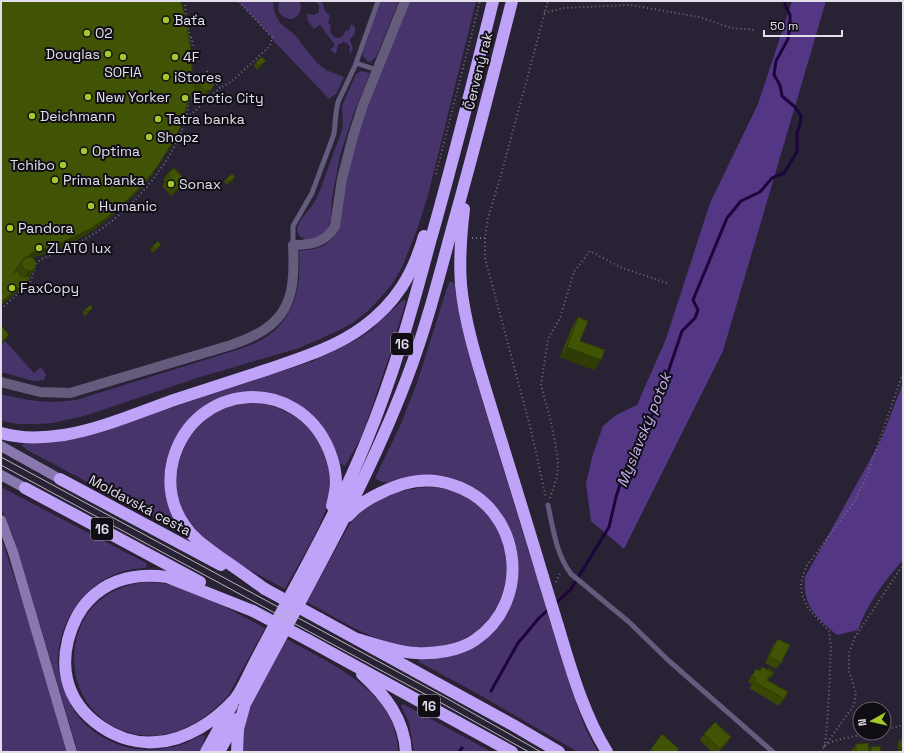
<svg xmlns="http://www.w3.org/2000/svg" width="904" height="753" font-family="'Space Grotesk',sans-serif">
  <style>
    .green { fill: #47346b }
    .forest { fill: #543784 }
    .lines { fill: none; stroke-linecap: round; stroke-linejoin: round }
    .stream { stroke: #1e043d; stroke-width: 3 }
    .path { stroke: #726d7c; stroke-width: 2; stroke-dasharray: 1 3; stroke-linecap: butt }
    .lane { stroke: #655b7d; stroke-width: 5 }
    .street { stroke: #655b7d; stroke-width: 10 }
    .secondary { stroke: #8978af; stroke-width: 10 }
    .highway { stroke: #bea3f9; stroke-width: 12 }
    .tram { stroke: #b7b4c1; stroke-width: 1 }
    .highway-bridge { stroke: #bea3f9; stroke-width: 12 }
    .wall { fill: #384804 }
    .shaded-wall { fill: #2e3b04 }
    .building { fill: #415405; stroke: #2e3b04 }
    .poi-dot { fill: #a2c928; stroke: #100d15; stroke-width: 1.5 }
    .labels { text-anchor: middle; stroke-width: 4; stroke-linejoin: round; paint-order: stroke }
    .shield { fill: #100d15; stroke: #a3a0ab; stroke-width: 1 }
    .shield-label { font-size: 13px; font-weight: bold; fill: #e2dfeb }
    .poi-label { font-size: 14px; fill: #e2dfeb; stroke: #100d15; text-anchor: start }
    .street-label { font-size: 14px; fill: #e2dfeb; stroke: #100d15 }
    .water-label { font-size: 15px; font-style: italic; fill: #c6b3f4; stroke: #100d15 }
  </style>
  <rect width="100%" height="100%" fill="#282234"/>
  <path class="green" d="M238,1H273L274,12L280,23L294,34L317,63L326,70L344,77L336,94L329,99L271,38L272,37Z
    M280,1H299C303,9 300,16 292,19C281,19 275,11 280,1Z
    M315,1H322L325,11L330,16L328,23L331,25L330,32L334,37L338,38L342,37L346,30L349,31L351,24L355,27V33L350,40L353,49L349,55L350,47L348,44L344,42L338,45L336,54L330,50L335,45L320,25L314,29L308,21L307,14L314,15L319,12V5Z
    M380,1H399L376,57L370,62L367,61L363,56V52Z
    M410,1H476L428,195L418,227L403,265L393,283L382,296L369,310L354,322L340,330L299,348L197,378L84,416L53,423L35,424H19L1,421V394C29,401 47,404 76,400L240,349C250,345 260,342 269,335C297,314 301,284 299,251C318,249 329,248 338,229L352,153L367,106Z
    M361,71L370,73L353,115L340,156L332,199L331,218L328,229L323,235L307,240C286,233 304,217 311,207C314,203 317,198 319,193L342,130L343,125L342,106L356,74Z
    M449,282H452L454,283C459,319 469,353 478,387L572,692L586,730L598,752H578L478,694L419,662V660L422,658C452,659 472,652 494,632C503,622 509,610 513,598C530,551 506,500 460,481C450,477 438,474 428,475C423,475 417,475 412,476C404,478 392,484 383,482C380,481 377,480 375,478L400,426L417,383Z
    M403,300L406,301L389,357L362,436L345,466L339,463L331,442L321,426L247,392C236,393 222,395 212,401C188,414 175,435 168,461C166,468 164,474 164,482C165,498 169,512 177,526L174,528L27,450L21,445L23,444L49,443L80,438L313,361L356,340L370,331Z
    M5,341L34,373L41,367L46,374L44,380L33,381L1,372V345Z
    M257,403C280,406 299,416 314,434C325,448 331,468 331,486C330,515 299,563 285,589L239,564L194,531L180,508L175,489L176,469L188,438L209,416L228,407L244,404Z
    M1,487L146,563L147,566L145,568C95,569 58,614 58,663C58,670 61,679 63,686C67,696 71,707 78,716C91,733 116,747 138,749C153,751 168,749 183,744C190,742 197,736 205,735L203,745L199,752H78L20,558L13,536L1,508Z
    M429,487C543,492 530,674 397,644C366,638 335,617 307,602L349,525C368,500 398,489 429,487Z
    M1,537L31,628L68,752H1Z
    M147,582C189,583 228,609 265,628L228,696C210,715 188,731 161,735C96,742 55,679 83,621C95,597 121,584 147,582Z
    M287,639C332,665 398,691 398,752H243C239,713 268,673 287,639Z
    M403,704L492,752H414L409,723L401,706Z"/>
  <path class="forest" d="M792,1H826L723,351L624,549L591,521L586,483L593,454L603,426L616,415L637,405L666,339L710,203L758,104Z
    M903,383V560C885,580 867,604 858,630L837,635C817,618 802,606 805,577L881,440Z"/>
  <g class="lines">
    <path class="stream" d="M554,605L571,589L609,527L616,497L623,475L639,444L658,402L682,331L695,318L698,310L693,300L727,218L741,201L760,192L772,178L784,173L797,152V133L800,125L801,116L795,107L782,96L780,85L774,75L776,61L788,39L790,26V15L785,5V1
      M491,691L518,643L539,618L550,608
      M459,752L462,748"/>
    <path class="path" d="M185,1L186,19L189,32
      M544,13L564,8L630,5L699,17L732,28L756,30
      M189,32L190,45
      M191,37L194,47
      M207,71L220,88L231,82L270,46L272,37L238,1
      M192,73V82
      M187,118L220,88
      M436,174L480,1
      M472,238H485L488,218L501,175L548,1
      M485,238V258L531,430L546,498
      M36,264C41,258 47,257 54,254C66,248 79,243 90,236C129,214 175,161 186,117C188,111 188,105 189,99
      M1,309L30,283L35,268
      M550,498L557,477L558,463L556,448L551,422L541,385L548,339L560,318L574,272L590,251L622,268L670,284
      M556,582L561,571
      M884,730L903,725
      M825,746L854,705L856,693L849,671V653L855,637L903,565
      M824,747L826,737L829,695L831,647L829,631L808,608L802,595L801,583L806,567L854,502L866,479L903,373
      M821,752C821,752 824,747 824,746C832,739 863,735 874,733"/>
    <path class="lane" d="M356,63L377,70
      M293,245V226L312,193L334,134L336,113L338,102L355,66L378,1
      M548,505C553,528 556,554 571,574L629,622L668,660L773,752"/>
    <path class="street" d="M1,382L40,392L70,393L231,345C287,326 296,302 293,245C310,245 326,243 335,226L342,179L353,136L363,105L405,1"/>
    <path class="secondary" d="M1,446L60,479
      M1,475L25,488
      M1,520L13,552L72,752"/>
    <path class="highway" d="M464,209C461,234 459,259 461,285C465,327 481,374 493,414C510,469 527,523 543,577
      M1,433C21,439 44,438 64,435C101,429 142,411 177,399C208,389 239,379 269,369C301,358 336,347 363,327C396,303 413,274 424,236
      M60,479L221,565
      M25,488L200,582
      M348,516C361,501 384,490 403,484C420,479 436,479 453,485C521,507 534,600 475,640C459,651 435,654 416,653C396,652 376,644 357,639
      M265,589C251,579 236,568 221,558C208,548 194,540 185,526C171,507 167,483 173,460C195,381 298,375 329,450C333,460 336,472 336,482C336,490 334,498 332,506
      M253,611L167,577C137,573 110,578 89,600C78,611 72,625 68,640C65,652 64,666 67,679C76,718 119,746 157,742C187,740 215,721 235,699C243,689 248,675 254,664C292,591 335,518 366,442C393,377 412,310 430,242C453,162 473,82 493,1
      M320,619L513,725L559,752
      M558,626C571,669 583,713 607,752
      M308,640L512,752
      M362,674C386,696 404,719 406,752
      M206,752L232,705
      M219,752L237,719
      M237,752L238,729L245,704C301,598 364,491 407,378C426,328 439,277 453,225C474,151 493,76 512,1"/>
    <path class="tram" d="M1,457L448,699L541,752
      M1,465L445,705L529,752"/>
    <path class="highway-bridge" d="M543,577L558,626
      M265,589L320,619
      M253,611L308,640"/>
  </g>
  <path class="wall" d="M1,1L195,85L201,76L206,74V98L202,102L197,103L192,101L191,98L189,99L153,174L141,188L119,210L102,224L86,235L49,253L32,258L35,268L29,277L26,285L1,305Z
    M266,61L257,70L254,66L256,62Z
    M168,173L181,187L171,196L162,186L165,181L163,180Z
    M235,177L233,180L227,185L224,182L226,179Z
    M152,247L158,248L153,253L150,250Z
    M85,310L90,311L85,316L82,313Z
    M578,317L580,341L594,370L560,357L572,327Z
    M778,639L781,663L776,669L765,663L773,645Z
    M762,667L767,670L774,672L770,679L768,678L767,680L784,699L779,706L749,688L752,684L748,682L752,675L756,669L760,671Z
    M704,734L731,737L727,743L719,752H712L700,740Z
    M903,739V751H898V743L900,740Z
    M856,744L869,752H852V750Z
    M871,747L881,752H869V750Z
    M651,749L677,752H648Z"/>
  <path class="shaded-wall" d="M266,61L257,70L259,66Z
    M214,85L202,102L197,103L206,91Z
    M195,92L191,98L186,99L191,93Z
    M157,167L141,188L119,210L102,224L86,235L71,243L49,253L27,259L31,253Z
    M235,177L233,180L227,185L229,182Z
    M186,181L181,187L171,196L176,190Z
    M35,268L27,281L20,283L29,271Z
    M30,279L26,285L1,305V302Z
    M9,335L5,341L1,345V342Z
    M567,347L601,360L594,370L560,357Z
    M731,737L727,743L718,752L720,749Z
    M901,748H903V751H898Z"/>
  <path class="building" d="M1,1H180L182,5L187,24L192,60V83L195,85V92L191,93L180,128L175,139L157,167L145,182L123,204L106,218L90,229L54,246L31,253L29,256L24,258L16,270L13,275L18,269L21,276L25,277L29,276L30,279L1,302Z
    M262,57L266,61L259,66L256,62Z
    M206,74L213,78L214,85L211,90L206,91L201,88L199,84L201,76Z
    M174,168L186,181L176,190L166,180L170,176L168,173Z
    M232,174L235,177L229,182L226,179Z
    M158,241L161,245L155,250L152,247Z
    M22 264a7 7 0 1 1 14 0a7 7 0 1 1-14 0Z
    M90,305L93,308L87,312L85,310Z
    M578,317L588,321L580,341L605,350L601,360L567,347Z
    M1,325L9,335L1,342Z
    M778,639L790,645L781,663L769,656Z
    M762,667L772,672L767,680L788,692L784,699L754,682L756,678L752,676L756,669L760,671Z
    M768,668L774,672L772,676L770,675L772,672L767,670Z
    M715,722L731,737L720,749L704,734Z
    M662,734L679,749L676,752H654L651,749Z
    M903,739V748H901L900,740Z
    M868,743L869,752H856V744Z
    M880,746L881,752H872L871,747Z"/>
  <g class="poi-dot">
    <circle cx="166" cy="20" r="4"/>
    <circle cx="87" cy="33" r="4"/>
    <circle cx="108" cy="54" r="4"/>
    <circle cx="123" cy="57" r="4"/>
    <circle cx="175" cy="57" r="4"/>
    <circle cx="166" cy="77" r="4"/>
    <circle cx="88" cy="97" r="4"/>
    <circle cx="185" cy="98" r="4"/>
    <circle cx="32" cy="116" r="4"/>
    <circle cx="158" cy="119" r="4"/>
    <circle cx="149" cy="137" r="4"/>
    <circle cx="84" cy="151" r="4"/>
    <circle cx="63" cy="165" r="4"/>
    <circle cx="55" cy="180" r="4"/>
    <circle cx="171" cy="184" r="4"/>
    <circle cx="91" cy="206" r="4"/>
    <circle cx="10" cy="228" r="4"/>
    <circle cx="39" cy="248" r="4"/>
    <circle cx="12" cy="288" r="4"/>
  </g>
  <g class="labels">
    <g class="shield">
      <rect x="391" y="333" width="22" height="22" rx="3"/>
      <rect x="91" y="518" width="22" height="22" rx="3"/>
      <rect x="418" y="695" width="22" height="22" rx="3"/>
    </g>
    <g class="shield-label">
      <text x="402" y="349">16</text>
      <text x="102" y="534">16</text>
      <text x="429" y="711">16</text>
    </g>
    <g class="poi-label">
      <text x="174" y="25">Baťa</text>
      <text x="95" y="38">O2</text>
      <text x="100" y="59" text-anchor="end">Douglas</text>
      <text x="183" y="62">4F</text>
      <text x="123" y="77" text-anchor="middle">SOFIA</text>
      <text x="174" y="82">iStores</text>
      <text x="96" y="102">New Yorker</text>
      <text x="193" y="103">Erotic City</text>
      <text x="40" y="121">Deichmann</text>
      <text x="166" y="124">Tatra banka</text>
      <text x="157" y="142">Shopz</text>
      <text x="92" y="156">Optima</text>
      <text x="55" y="170" text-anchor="end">Tchibo</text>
      <text x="63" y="185">Prima banka</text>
      <text x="179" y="189">Sonax</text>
      <text x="99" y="211">Humanic</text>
      <text x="18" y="233">Pandora</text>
      <text x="47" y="253">ZLATO lux</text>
      <text x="20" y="293">FaxCopy</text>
    </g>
    <g class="street-label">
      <text transform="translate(478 71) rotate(-76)" y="5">Červený rak</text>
      <text transform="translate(140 505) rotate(28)" y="5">Moldavská cesta</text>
    </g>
    <g class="water-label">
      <text transform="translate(644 430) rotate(-68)" y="5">Myslavský potok</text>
    </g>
  </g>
  <rect width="904" height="753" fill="none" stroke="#e2dfeb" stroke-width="4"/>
  <g transform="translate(872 721) rotate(262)"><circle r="19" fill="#100d15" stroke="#64616b"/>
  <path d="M0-3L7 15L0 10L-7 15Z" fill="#a2c928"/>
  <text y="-6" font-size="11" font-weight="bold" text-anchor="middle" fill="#e2dfeb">N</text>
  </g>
  <path d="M764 30v6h78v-6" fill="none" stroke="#e2dfeb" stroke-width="2"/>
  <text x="770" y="30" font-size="12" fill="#e2dfeb" stroke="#100d15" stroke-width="3" paint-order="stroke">50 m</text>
</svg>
